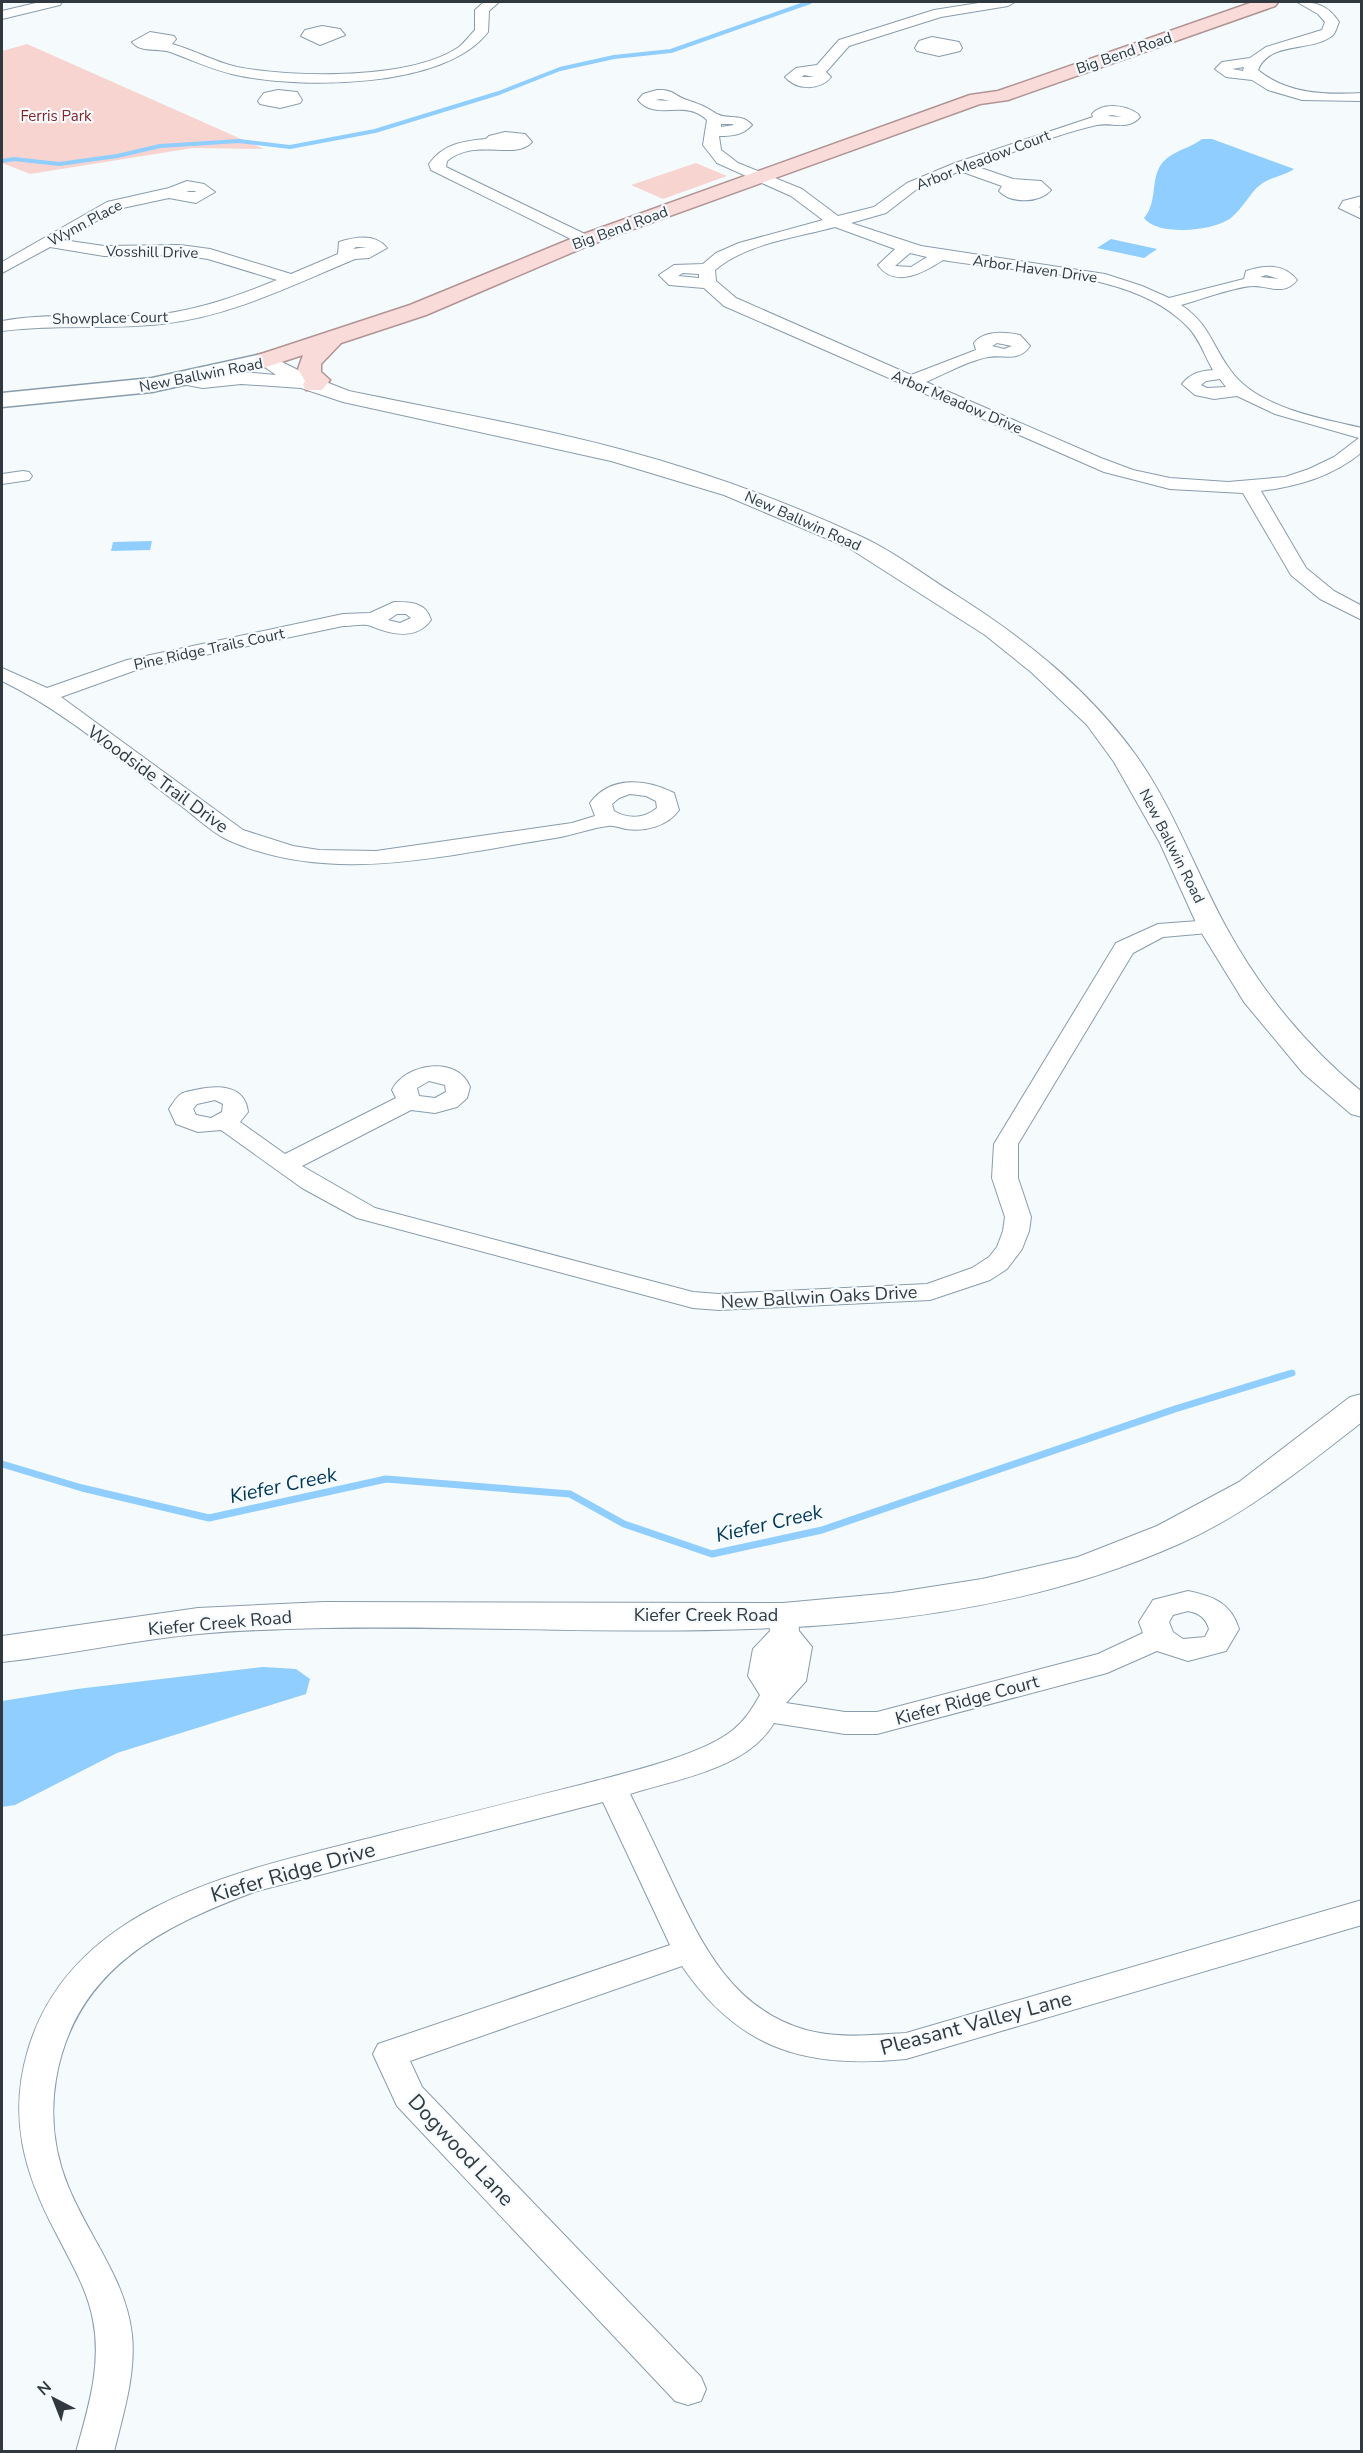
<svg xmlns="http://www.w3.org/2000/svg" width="1363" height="2453" font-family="'Nunito Sans',sans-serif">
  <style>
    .green { fill: #f8d4d1 }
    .water { fill: #8fceff }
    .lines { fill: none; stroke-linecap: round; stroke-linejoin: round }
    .stream-far1 { stroke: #8fceff; stroke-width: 4 }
    .stream { stroke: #8fceff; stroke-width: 7 }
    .minor-casing { stroke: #899cac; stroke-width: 2 }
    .tertiary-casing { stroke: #899cac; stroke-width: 2 }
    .secondary-casing { stroke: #899cac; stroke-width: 3 }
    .primary-casing { stroke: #b09494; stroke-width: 3 }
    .minor { fill: #fff; fill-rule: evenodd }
    .tertiary { fill: #fff; fill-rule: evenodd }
    .secondary { fill: #fff; fill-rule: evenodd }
    .primary { fill: #f9dcda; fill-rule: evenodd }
    .labels { text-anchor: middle; stroke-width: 4.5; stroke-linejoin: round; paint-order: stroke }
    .far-street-label { font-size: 15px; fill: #313940; stroke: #f5fafd }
    .far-park-label { font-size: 15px; fill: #812629; stroke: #f5fafd }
    .street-label { font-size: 18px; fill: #313940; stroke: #f5fafd }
    .water-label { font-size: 20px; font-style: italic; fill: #013655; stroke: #f5fafd }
    .near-street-label { font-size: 21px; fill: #313940; stroke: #f5fafd }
  </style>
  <rect width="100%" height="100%" fill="#f5fafd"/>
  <path class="green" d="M27,44L264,149L193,148L30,174L2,163V51Z
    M696,163L727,176L663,199L631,185Z"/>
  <path class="water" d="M1202,139H1212L1294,169C1284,176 1270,177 1260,185C1250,193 1243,208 1232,217C1216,231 1158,237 1144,218C1157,203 1151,184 1159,168C1168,151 1188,150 1202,139Z
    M1111,239L1157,249L1144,258L1097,248Z
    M152,541L150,550L111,551L113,542Z
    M263,1667L296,1669L310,1679L306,1694L117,1753L15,1805L2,1807V1701L77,1689Z"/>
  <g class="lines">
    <path class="stream-far1" d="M2,161L14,159L59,164L117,156L160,146L239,141L290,147L375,131L499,93L560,69L614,57L671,51L810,2"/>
    <path class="stream" d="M2,1464L82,1488L209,1518L386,1479L570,1494L624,1524L712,1554L822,1530L1175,1409L1292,1373"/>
    <defs>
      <path id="minor" d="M40,2H62L60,5L2,19V11Z
        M484,2H499L489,11L488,32C445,89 300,89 236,75C213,70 192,60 170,52C158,48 141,53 132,42L150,32L174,36L176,39L172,44C194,50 215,62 237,67C293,78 411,80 459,47C465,42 470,35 475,30V10Z
        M985,2H1015L1008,6L941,17L849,46L826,72L831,77C820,91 796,90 785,77L796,68L817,65L839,40L934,10ZM804,75L814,77H802Z
        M1297,2C1316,2 1328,5 1339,22C1337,26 1336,32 1333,35C1312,53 1270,40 1258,70C1287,94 1325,95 1362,93V101L1302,100L1268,90L1252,80L1226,77L1215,69L1222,62L1250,58L1266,47L1322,30L1325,22L1318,14ZM1244,67L1243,71L1232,69Z
        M322,26L340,29L345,35L320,45L301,36L305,30Z
        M932,37L959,42L962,48L960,51L939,56L917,51L915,48L919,41Z
        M278,90L297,92L302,100L300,103L280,108L260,104L258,101L264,93Z
        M657,90C674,89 676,97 687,100C704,106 702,105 717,114C728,120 742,113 752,125C743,135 732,136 719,136L721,150L738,163L802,189L838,216L874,207L907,183L955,163L1093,117L1092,114C1103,102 1126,105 1138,114L1140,117C1128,131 1113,122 1097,125C1056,134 1015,152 975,166L1013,179L1041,181L1051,190C1040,203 1011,204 999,191L1002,186L960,171L917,189L886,213L851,223L921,246L1105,274L1142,286L1169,298L1244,279L1246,271C1265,265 1284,263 1297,280C1285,296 1269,286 1254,286C1237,286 1199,300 1181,305C1210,324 1212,346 1231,371C1258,408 1320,418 1362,428V452C1332,477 1298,486 1261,491L1306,568L1334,591L1362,606V620L1320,599L1291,575L1243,493L1170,489L1104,472L724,306L704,288L669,285L659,275L674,265L703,264L716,253L739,243L823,220L791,196L717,163L703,145L707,120C685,98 656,122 638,100L643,94ZM661,99L670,101L655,100ZM1112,115L1122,117L1107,116ZM721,124H732L734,125L721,127ZM835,227L895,249L878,265C895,289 925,272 943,260C1019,274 1130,268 1187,326C1200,339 1204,355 1213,370C1200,371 1191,373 1182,384L1195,395L1214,399L1237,396L1275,414L1359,438L1334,457L1309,469L1285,477L1228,482L1170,478L1133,470L1101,458L926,382C945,374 967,361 988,357C1004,354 1018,363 1030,346L1020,335C1006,332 984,330 974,343L976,350L911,375L736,298L716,281L715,270C747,243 795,238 835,227ZM910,253L927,257L911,267L895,266ZM683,273L699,274V278L678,276ZM1266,275L1279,279L1260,277ZM997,343L1012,346L1004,349L992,346ZM1220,379L1226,387L1207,388L1201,385L1206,381Z
        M505,132L525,134L532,142C515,161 475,137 447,161L446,167L591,237L593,240L591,243H579L431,170L429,164C443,144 463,141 486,139L489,136Z
        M187,181L204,184L215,192L196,203L169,198L118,209L63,240L104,246L180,245L210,249L291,274L338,254L339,242C355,237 375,233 387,248L369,258L355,259C293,285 229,317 161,324C108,330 56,324 2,331V321C55,311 109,320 162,314C202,309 240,295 277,280L208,259L180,255L104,256L50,247L2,273V262L107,202L169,188ZM189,191H195L196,192H186ZM356,247H367L353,249Z
        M1362,196V206L1358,207L1362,208V219L1339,208L1343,201Z
        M23,471L29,472L32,476L29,480L2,484V474Z
        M394,602C410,602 426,602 431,620C416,641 390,634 371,626C364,623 351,626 343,626L139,669L61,697L243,830L293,846L319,850L376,851L572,823L595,816L590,803C610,775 647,779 674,793L679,810C668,826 645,832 626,829C620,828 614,825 608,826C591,828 573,835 555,838C449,854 331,887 228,840C209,831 191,812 173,800C118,758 64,711 2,681V668L47,688L127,660L343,614L370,613ZM397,614H406L411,618L400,623L388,620ZM630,794L646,796L656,801L657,808C644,819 628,819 614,811L612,804L619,798Z
        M1212,920L1220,922L1223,927L1220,932L1163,937L1133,953L1018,1144V1178L1031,1217L1029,1231L1022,1249L1007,1269L990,1280L930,1300L719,1310L693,1308L357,1218L302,1188L221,1130L198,1132L176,1124L169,1109C172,1105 176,1097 181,1094C184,1092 191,1091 195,1090C217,1085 245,1084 248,1112L240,1122L285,1154L396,1098L392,1090C405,1063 458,1055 470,1087L467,1098L457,1107L435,1113L411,1110L302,1166L375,1208L693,1292L719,1294L927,1284L972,1268L989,1257L997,1247L1003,1231L1005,1217L992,1178L994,1144L1116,943L1158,924ZM429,1081L445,1085L446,1092L435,1098L419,1096L417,1088ZM215,1100L223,1104L222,1112L211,1118L196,1115L193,1109L197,1104Z
        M1188,1591C1213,1596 1231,1603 1239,1629L1226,1651L1188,1661L1157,1651L1107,1673L877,1734H845L774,1723C747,1769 677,1779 630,1794C645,1824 659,1854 673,1884C703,1947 733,2009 806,2030C839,2039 873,2035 906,2033L1362,1900V1925L906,2059C808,2069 740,2051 682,1966L410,2061L422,2087L701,2377L706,2389L701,2401L688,2405L675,2401L397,2106L373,2054L378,2044L670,1945L603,1802L257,1891C162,1926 75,1969 56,2079C50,2115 54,2152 68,2186C88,2236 126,2279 132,2335C136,2375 123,2414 114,2452H76C88,2409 102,2365 93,2320C87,2288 70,2261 56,2233C24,2173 8,2117 28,2050C72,1902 245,1870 374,1837C444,1819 514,1801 584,1784C624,1773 701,1756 733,1730C745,1720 752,1709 760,1695L748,1676L753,1649L770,1631L768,1616L773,1609L783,1606L793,1609L798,1616L799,1631L812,1647L806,1681L786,1703L845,1712H877L1098,1654L1143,1633L1139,1622L1153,1600ZM1188,1611C1199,1613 1206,1618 1209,1629L1205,1637L1183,1639L1173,1632L1169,1622L1173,1615Z"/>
      <path id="tertiary" d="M266,354L308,375L349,391C440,410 533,426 623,450C705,472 785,501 862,537C895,552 925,576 956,595C1024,638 1087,688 1135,754C1173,807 1195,870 1226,927C1261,991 1306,1046 1362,1092V1117L1351,1114L1303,1073L1244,1002L1198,927L1160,843L1114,762L1087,725L1031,672L985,635L849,548L724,495L611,461L343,402L301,388L241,384L203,388L181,384L178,379L181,374L189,373L203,376L241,372L276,375L255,360L259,356Z
        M1362,1394V1422C1304,1467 1247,1514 1179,1544C912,1663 609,1623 325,1628C283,1629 240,1630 198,1634C132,1640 67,1655 2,1662V1636L198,1608L324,1602L783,1603L892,1593L982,1579L1078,1557L1157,1526L1239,1482L1350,1397Z"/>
      <path id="secondary" d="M266,353L274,355L277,360L274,365L152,392L2,407V393L152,378Z"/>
      <path id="primary" d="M1253,2H1278L1275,6L1008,100L980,104L592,244L426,315L341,343L321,364V372L330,380L322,390H306L303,385L305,381L298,369L303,355L266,367L258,365L255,360L258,355L410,305L578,236L970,95L998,91Z"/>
    </defs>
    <use href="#minor" class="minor-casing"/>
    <use href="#tertiary" class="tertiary-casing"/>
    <use href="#secondary" class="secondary-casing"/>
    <use href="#primary" class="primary-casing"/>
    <use href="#minor" class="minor"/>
    <use href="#tertiary" class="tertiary"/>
    <use href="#secondary" class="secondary"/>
    <use href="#primary" class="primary"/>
  </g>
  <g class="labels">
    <g class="far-street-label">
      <text transform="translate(1124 53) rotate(-19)" y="5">Big Bend Road</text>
      <text transform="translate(983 160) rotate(-21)" y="5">Arbor Meadow Court</text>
      <text transform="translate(85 223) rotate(-28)" y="5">Wynn Place</text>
      <text transform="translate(620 228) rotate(-20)" y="5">Big Bend Road</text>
      <text transform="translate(152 252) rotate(1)" y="5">Vosshill Drive</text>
      <text transform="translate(1035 269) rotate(8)" y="5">Arbor Haven Drive</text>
      <text transform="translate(110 318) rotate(-1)" y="5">Showplace Court</text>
      <text transform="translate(201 375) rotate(-11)" y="5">New Ballwin Road</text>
      <text transform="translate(957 402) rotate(23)" y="5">Arbor Meadow Drive</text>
      <text transform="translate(803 521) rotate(24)" y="5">New Ballwin Road</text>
      <text transform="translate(209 649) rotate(-12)" y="5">Pine Ridge Trails Court</text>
      <text transform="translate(1172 846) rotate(63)" y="5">New Ballwin Road</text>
    </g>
    <g class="far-park-label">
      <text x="56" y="121">Ferris Park</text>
    </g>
    <g class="street-label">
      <text transform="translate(158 779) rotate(36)" y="6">Woodside Trail Drive</text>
      <text transform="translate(819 1297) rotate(-3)" y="6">New Ballwin Oaks Drive</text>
      <text x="706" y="1621">Kiefer Creek Road</text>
      <text transform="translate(220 1623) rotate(-5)" y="6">Kiefer Creek Road</text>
      <text transform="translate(967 1700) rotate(-15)" y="6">Kiefer Ridge Court</text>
    </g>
    <g class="water-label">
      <text transform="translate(283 1485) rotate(-12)" y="7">Kiefer Creek</text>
      <text transform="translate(769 1523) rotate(-13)" y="7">Kiefer Creek</text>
    </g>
    <g class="near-street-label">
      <text transform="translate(293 1872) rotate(-16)" y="7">Kiefer Ridge Drive</text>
      <text transform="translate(976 2023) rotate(-15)" y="7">Pleasant Valley Lane</text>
      <text transform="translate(461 2150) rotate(47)" y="7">Dogwood Lane</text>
    </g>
  </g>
  <rect width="1363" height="2453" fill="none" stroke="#313940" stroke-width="6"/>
  <g transform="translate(54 2399) rotate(318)" stroke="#f5fafd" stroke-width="4.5" paint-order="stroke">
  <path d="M0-4.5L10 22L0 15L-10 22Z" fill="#313940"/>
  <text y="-9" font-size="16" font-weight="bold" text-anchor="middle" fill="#313940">N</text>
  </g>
</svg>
